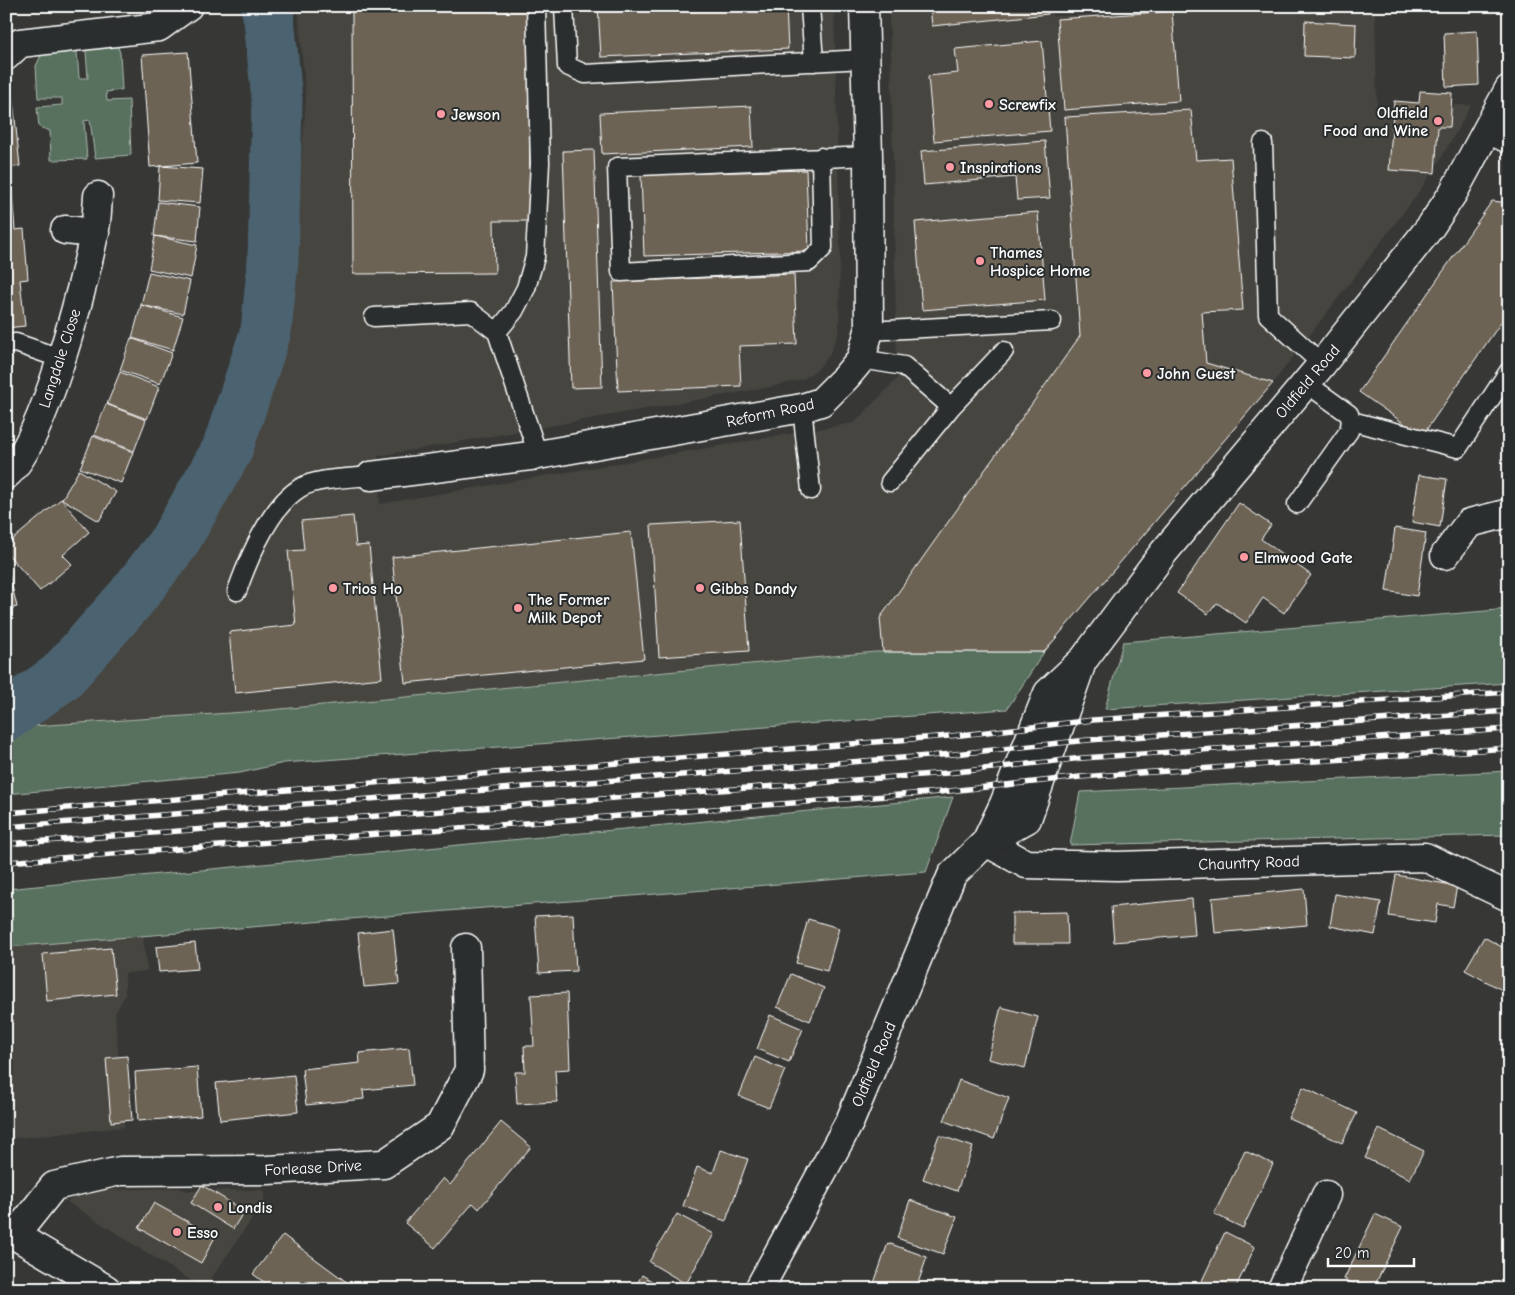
<svg xmlns="http://www.w3.org/2000/svg" width="1515" height="1295" font-family="'Comic Neue',sans-serif">
  <style>
    .built { fill: #47453f }
    .green { fill: #59715e; stroke: #acb8ae }
    .lines { fill: none; stroke-linecap: round; stroke-linejoin: round }
    .river { stroke: #4b626f; stroke-width: 51 }
    .building { fill: #6d6354; stroke: #fff }
    .lane-casing { stroke: #fff; stroke-width: 21 }
    .street-casing { stroke: #fff; stroke-width: 31 }
    .secondary-casing { stroke: #fff; stroke-width: 31 }
    .lane { stroke: #2a2d2e; stroke-width: 18 }
    .street { stroke: #2a2d2e; stroke-width: 28 }
    .secondary { stroke: #2a2d2e; stroke-width: 28 }
    .rail-casing { stroke: #fff; stroke-width: 5.5 }
    .rail { stroke: #2a2d2e; stroke-width: 4; stroke-dasharray: 11; stroke-linecap: butt }
    .poi-dot { fill: #ff9aa2; stroke: #2a2d2e; stroke-width: 2 }
    .labels { text-anchor: middle; stroke-width: 4; stroke-linejoin: round; paint-order: stroke }
    .poi-label { font-size: 16px; font-weight: bold; fill: #fff; stroke: #2a2d2e; text-anchor: start }
    .street-label { font-size: 16px; fill: #fff; stroke: #2a2d2e }
  </style>
  <rect width="100%" height="100%" fill="#373836"/>
  <filter id="ink" filterUnits="userSpaceOnUse"><feTurbulence type="fractalNoise" baseFrequency=".02" numOctaves="2"/><feDisplacementMap in="SourceGraphic" scale="10" xChannelSelector="R" yChannelSelector="G"/><feConvolveMatrix kernelMatrix="1 2 1 2 8 2 1 2 1" color-interpolation-filters="sRGB"/></filter>
  <g filter="url(#ink)">
    <path class="built" d="M298,6H834L840,254L839,331L829,355L818,369L803,379L775,386L378,456L380,504L854,423L897,379L891,47L888,6H1051L1052,16L1375,9L1377,107L1471,105L1442,157L1416,196L1273,383L1044,652H875L260,711L34,726L43,708L133,630L201,538L230,484L275,368L290,300L306,100Z
      M143,935L147,971L125,973V995L115,1014L124,1127L6,1139V947Z
      M179,1188L187,1191L264,1190V1201L204,1289L66,1201L94,1190Z"/>
    <path class="green" d="M114,35L120,53L122,90L106,92L107,101L129,100L131,155L95,158L90,120L84,121L87,159L51,160L50,131L39,127L37,107L62,105V98H38L36,66L44,49L76,38L79,78H88L85,39Z
      M1509,609V683L1105,709L1123,642Z
      M875,652H1044L1007,709L284,763L240,773L6,794V735L34,726L260,711Z
      M1509,771V835L1070,845L1080,792Z
      M953,797L926,872L6,947V889Z"/>
    <g class="lines">
      <path class="river" d="M6,716L61,677L131,598L174,542L227,450L266,331L273,261L277,100L269,19L266,6"/>
    </g>
    <path class="building" d="M352,6H529L530,221H494L495,273L353,274Z
      M598,6H786L788,49L601,57Z
      M930,6H1048V14L932,26Z
      M1172,11L1179,101L1064,110L1057,19Z
      M1305,21L1356,24L1355,58L1304,56Z
      M1477,31L1479,85L1446,87L1444,33Z
      M1042,41L1050,131L934,141L928,76L958,73L955,49Z
      M188,52L197,163L150,167L142,55Z
      M6,81H11L14,109L6,110Z
      M1420,91L1452,93L1450,127H1438L1435,173L1389,170L1394,101L1419,103Z
      M751,106L753,147L602,154L600,113Z
      M14,109L20,166L6,167V110Z
      M1191,110L1196,160L1231,158L1243,310L1202,312L1206,363L1273,383L1044,652H883L880,618L1080,336L1065,117Z
      M1045,141L1050,198L1017,200L1015,177L924,185L921,151Z
      M594,150L602,387L571,388L563,151Z
      M160,166L203,169L200,203L158,200Z
      M806,170L809,251L644,256L641,175Z
      M11,181L15,230L24,229L28,279L20,280L25,326L6,328V182Z
      M1492,201L1509,203V311L1422,436L1359,392Z
      M158,202L200,207L197,241L154,236Z
      M1038,212L1045,300L922,310L915,222Z
      M155,236L197,245L191,278L149,269Z
      M149,272L190,281L183,314L141,305Z
      M794,274L797,344L739,346L741,386L618,391L613,282Z
      M141,305L183,317L173,350L132,338Z
      M131,338L172,353L160,384L120,370Z
      M120,372L159,387L147,419L107,404Z
      M106,404L146,420L134,451L94,435Z
      M93,436L133,452L121,483L80,468Z
      M79,470L116,492L99,521L62,499Z
      M1419,475L1447,479L1440,527L1412,522Z
      M61,499L89,532L63,555L72,564L40,591L6,552V545Z
      M1239,503L1271,525L1261,539L1311,575L1284,613L1263,598L1246,623L1217,603L1208,614L1177,593Z
      M353,516L356,546L369,545L382,678L235,693L229,632L296,625L288,551L304,550L301,521Z
      M740,520L749,651L659,657L651,525Z
      M1395,528L1426,533L1417,596L1386,591Z
      M631,532L644,659L405,683L392,557Z
      M6,561L17,607L6,610Z
      M1396,875L1457,886L1453,907L1438,904L1435,923L1389,916Z
      M1304,889L1307,925L1215,933L1212,898Z
      M1335,894L1381,902L1375,935L1330,926Z
      M1192,899L1195,935L1114,942L1111,907Z
      M1067,912L1068,944H1012V913Z
      M573,914L576,971L539,973L535,916Z
      M808,919L839,928L827,971L796,963Z
      M393,929L399,984L364,987L358,933Z
      M1484,937L1509,951V978L1502,990L1465,970Z
      M195,943L198,969L159,972L156,947Z
      M111,948L116,994L47,1001L43,954Z
      M791,974L824,988L810,1021L777,1007Z
      M567,993L570,1069L555,1070L557,1102L517,1104L515,1072H525L524,1046H534L531,995Z
      M1001,1007L1038,1017L1025,1068L988,1059Z
      M770,1015L803,1029L789,1062L757,1049Z
      M409,1048L413,1085L363,1090L364,1099L306,1105L302,1069L360,1063L359,1053Z
      M127,1056L132,1120L111,1122L106,1058Z
      M755,1057L785,1070L769,1108L739,1096Z
      M197,1067L201,1116L138,1121L135,1072Z
      M294,1075L298,1112L220,1120L216,1083Z
      M959,1080L1009,1098L994,1139L944,1121Z
      M1303,1087L1357,1113L1342,1143L1288,1118Z
      M501,1122L531,1147L479,1209L473,1203L435,1248L405,1223L443,1178L450,1185Z
      M1379,1129L1424,1151L1410,1179L1365,1158Z
      M939,1135L973,1147L957,1191L923,1179Z
      M721,1150L748,1159L726,1221L683,1206L697,1167L713,1173Z
      M1245,1151L1273,1164L1243,1228L1214,1214Z
      M202,1185L244,1211L233,1229L191,1203Z
      M910,1200L957,1217L943,1254L897,1238Z
      M154,1203L215,1237L201,1263L139,1228Z
      M677,1214L714,1234L686,1284L649,1262Z
      M1375,1214L1403,1227L1373,1289H1365L1344,1279Z
      M1225,1232L1255,1247L1235,1289H1203L1199,1287Z
      M283,1235L348,1283L343,1289H273L253,1274Z
      M888,1243L927,1257L916,1289H872Z
      M642,1275L665,1289H634Z"/>
    <g class="lines">
      <defs>
        <path id="lane" d="M564,6L567,66L585,74L865,59
          M810,6L814,62
          M1263,143L1268,315L1322,364
          M821,157L823,248L809,262L621,272L617,167L868,156
          M374,317L471,312L497,332L538,455
          M869,331L1052,321
          M497,332L514,311L526,288L535,257L540,163L536,6
          M6,344L16,343L62,359
          M861,359L904,366L951,407
          M802,408L811,490
          M1351,421L1458,448L1509,371
          M890,482L951,407L1004,351
          M1297,504L1349,431L1351,421L1349,414L1306,383
          M237,591C248,560 270,506 300,488C316,478 352,478 371,476"/>
        <path id="street" d="M6,56L20,43L159,27L188,6
          M1488,129L1509,139
          M65,230L95,233
          M6,475C43,446 84,284 94,234C97,222 97,209 98,196
          M371,476L538,455L802,408L821,402L846,377L861,359L869,331L868,156L864,6
          M1445,555L1469,523L1509,513
          M986,842L1026,864L1117,866L1425,857L1509,897
          M15,1235L54,1186L120,1171L267,1170L384,1164L440,1126L469,1070L466,948
          M1282,1289L1326,1195"/>
        <path id="secondary" d="M986,842L1004,804L1048,693L1084,659L1164,552L1322,364L1431,226L1453,193L1509,89
          M6,1230L106,1289
          M759,1289L850,1121L952,875L986,842L1027,819L1082,662"/>
      </defs>
      <use href="#lane" class="lane-casing"/>
      <use href="#street" class="street-casing"/>
      <use href="#secondary" class="secondary-casing"/>
      <use href="#lane" class="lane"/>
      <use href="#street" class="street"/>
      <use href="#secondary" class="secondary"/>
      <defs>
        <path id="rail" d="M6,813L961,735L1093,720L1509,692
          M6,827L954,754L1088,740L1509,711
          M6,844L947,773L1083,758L1509,729
          M6,862L940,792L1080,777L1509,748"/>
      </defs>
      <use href="#rail" class="rail-casing"/>
      <use href="#rail" class="rail"/>
    </g>
  </g>
  <g class="poi-dot">
    <circle cx="989" cy="104" r="5"/>
    <circle cx="441" cy="114" r="5"/>
    <circle cx="1438" cy="121" r="5"/>
    <circle cx="950" cy="167" r="5"/>
    <circle cx="980" cy="261" r="5"/>
    <circle cx="1147" cy="373" r="5"/>
    <circle cx="1244" cy="557" r="5"/>
    <circle cx="333" cy="588" r="5"/>
    <circle cx="700" cy="588" r="5"/>
    <circle cx="518" cy="608" r="5"/>
    <circle cx="218" cy="1207" r="5"/>
    <circle cx="177" cy="1232" r="5"/>
  </g>
  <g class="labels">
    <g class="poi-label">
      <text x="999" y="110">Screwfix</text>
      <text x="1428" y="118" text-anchor="end">Oldfield<tspan x="1428" dy="18">Food and Wine</tspan></text>
      <text x="451" y="120">Jewson</text>
      <text x="960" y="173">Inspirations</text>
      <text x="990" y="258">Thames<tspan x="990" dy="18">Hospice Home</tspan></text>
      <text x="1157" y="379">John Guest</text>
      <text x="1254" y="563">Elmwood Gate</text>
      <text x="343" y="594">Trios Ho</text>
      <text x="710" y="594">Gibbs Dandy</text>
      <text x="528" y="605">The Former<tspan x="528" dy="18">Milk Depot</tspan></text>
      <text x="228" y="1213">Londis</text>
      <text x="187" y="1238">Esso</text>
    </g>
    <g class="street-label">
      <text transform="translate(59 358) rotate(-72)" y="6">Langdale Close</text>
      <text transform="translate(1307 381) rotate(-50)" y="6">Oldfield Road</text>
      <text transform="translate(770 412) rotate(-12)" y="6">Reform Road</text>
      <text transform="translate(1249 862) rotate(-2)" y="6">Chauntry Road</text>
      <text transform="translate(873 1064) rotate(-67)" y="6">Oldfield Road</text>
      <text transform="translate(313 1167) rotate(-3)" y="6">Forlease Drive</text>
    </g>
  </g>
  <rect width="1515" height="1295" fill="none" stroke="#2a2d2e" stroke-width="25"/>
  <rect x="12" y="12" width="1490" height="1270" fill="none" stroke="#fff" stroke-width="2" filter="url(#ink)"/>
  <path d="M1328 1258v8h86v-8" fill="none" stroke="#ffffff" stroke-width="2.5"/>
  <text x="1335" y="1258" font-size="15" fill="#ffffff" stroke="#2a2d2e" stroke-width="4" paint-order="stroke">20 m</text>
</svg>
